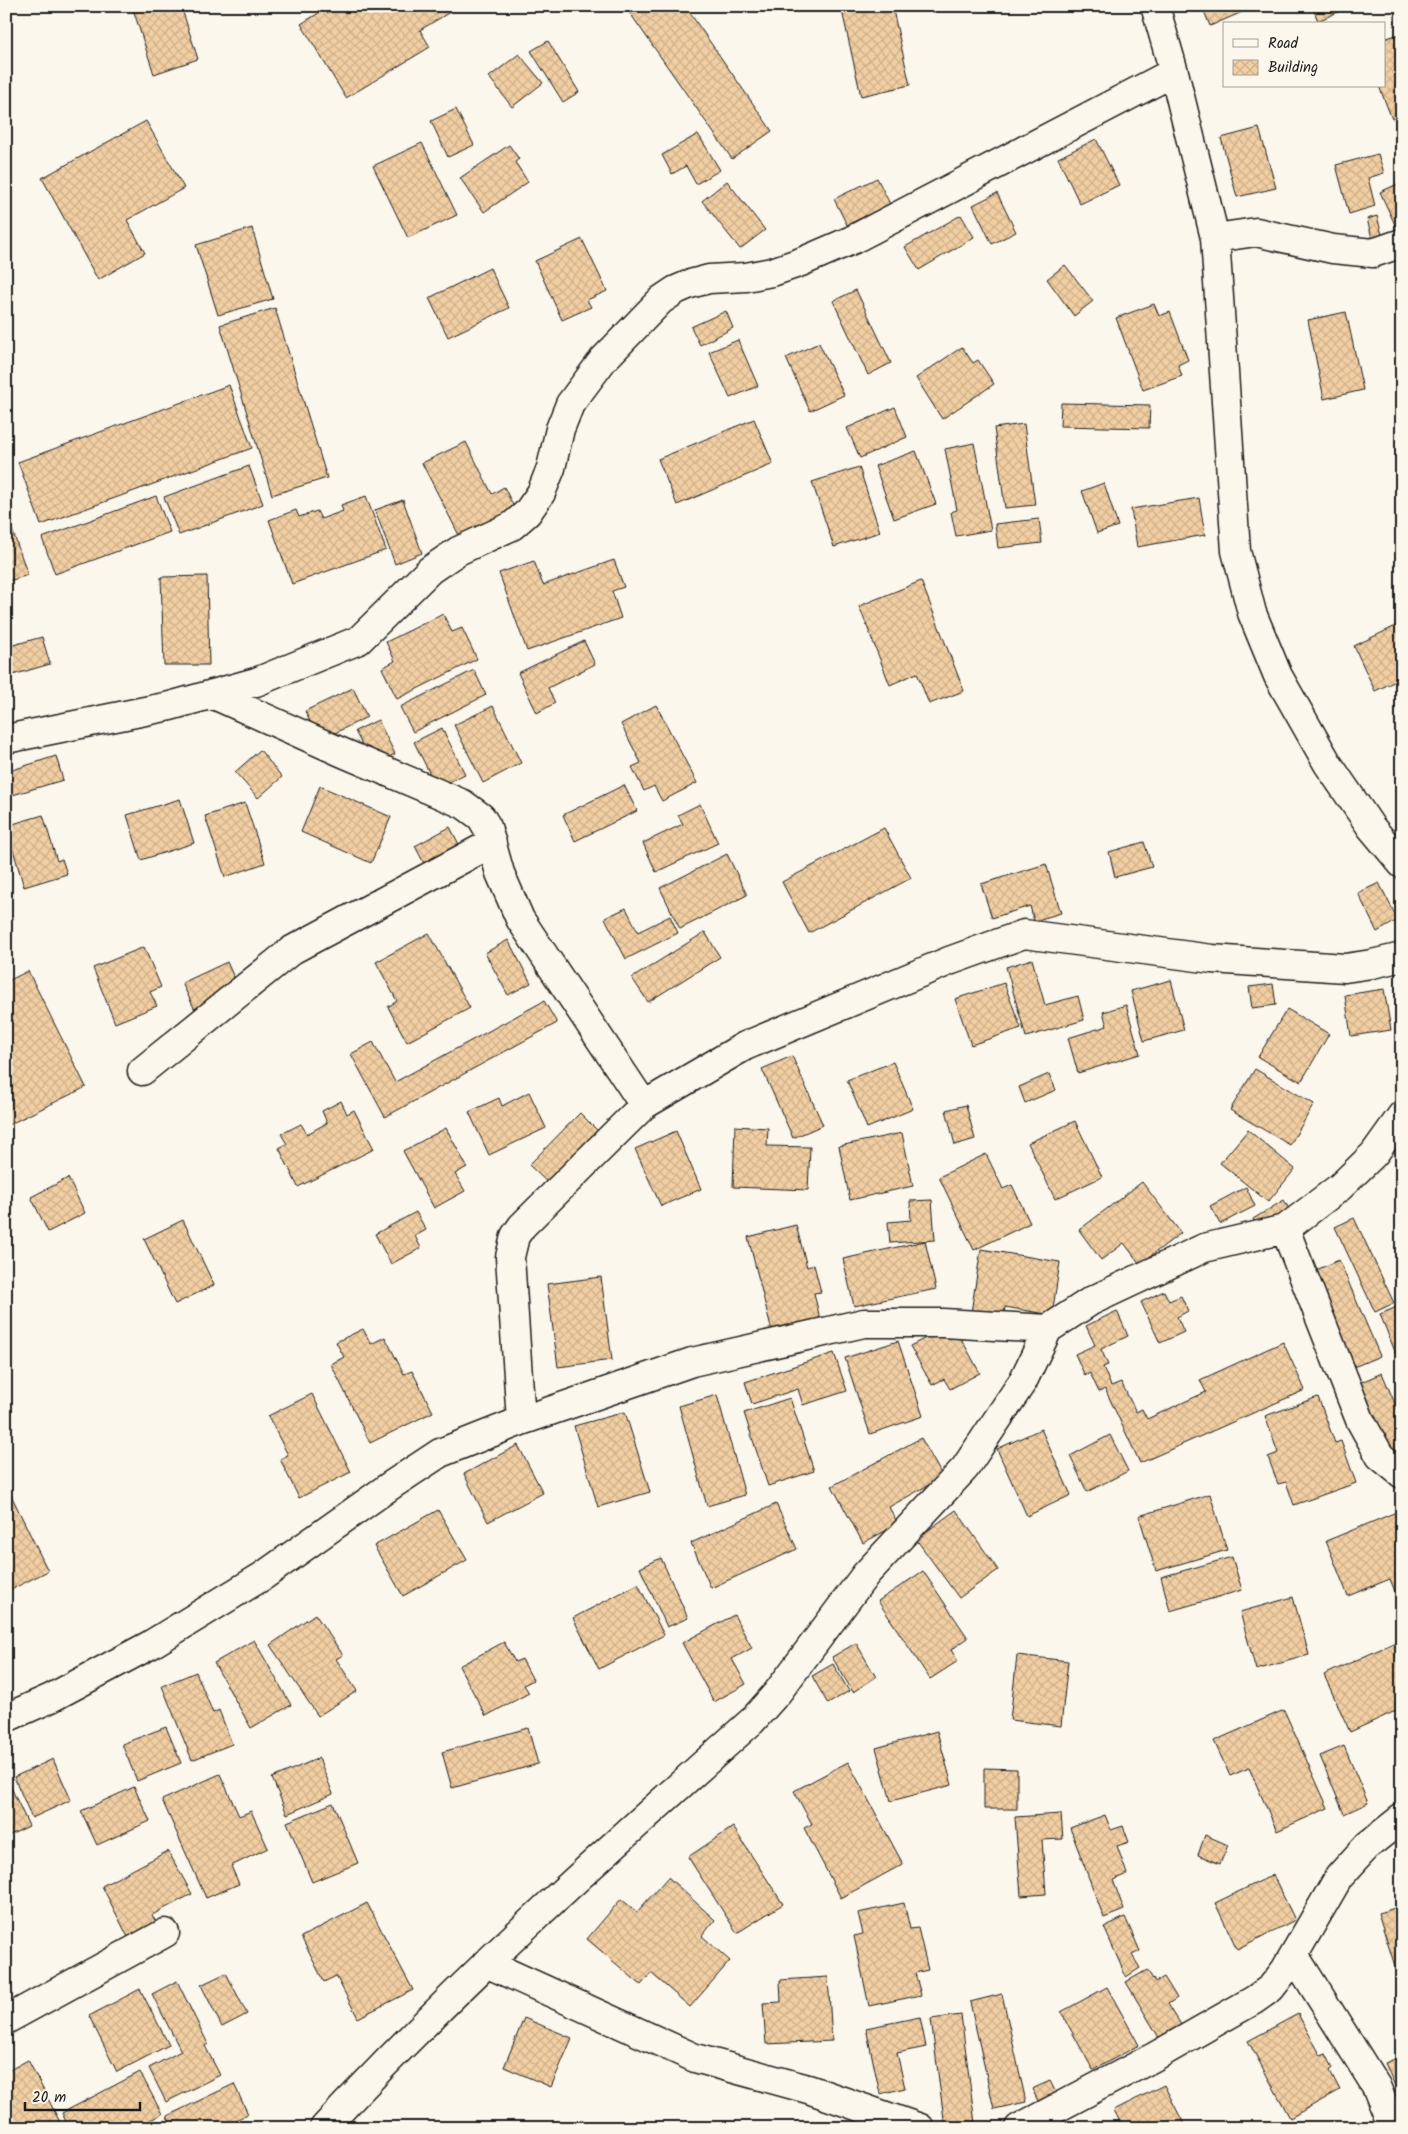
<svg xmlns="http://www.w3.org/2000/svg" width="1408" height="2134" font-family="Kalam,sans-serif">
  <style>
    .building { fill: url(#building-cross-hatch); stroke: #1c1c1c }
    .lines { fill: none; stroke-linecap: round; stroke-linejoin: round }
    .minor-casing { stroke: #1c1c1c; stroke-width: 31 }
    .minor { stroke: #fbf7ec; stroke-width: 28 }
  </style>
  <defs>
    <pattern id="building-cross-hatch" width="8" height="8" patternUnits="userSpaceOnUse" patternTransform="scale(1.25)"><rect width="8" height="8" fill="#f2cfa3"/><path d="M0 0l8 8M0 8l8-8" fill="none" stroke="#cfb18c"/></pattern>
  </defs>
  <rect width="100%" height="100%" fill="#fbf7ec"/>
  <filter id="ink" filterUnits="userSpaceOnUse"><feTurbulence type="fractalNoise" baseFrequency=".02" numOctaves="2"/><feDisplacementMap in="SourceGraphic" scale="10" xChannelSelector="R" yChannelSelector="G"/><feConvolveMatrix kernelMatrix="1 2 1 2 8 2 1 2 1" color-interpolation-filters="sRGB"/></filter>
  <g filter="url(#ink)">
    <path class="building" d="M132,6H181L198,59L154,74Z
      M330,6H460L420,30L430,47L346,98L301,24Z
      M625,6H685L772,131L732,159Z
      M841,6H892L910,85L861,96Z
      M1202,6H1256L1210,26Z
      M1312,6H1351L1318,21Z
      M1402,33V115L1392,119L1379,86H1384V39Z
      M548,41L579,92L563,102L531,51Z
      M519,54L543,83L512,107L489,77Z
      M456,109L474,145L448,157L431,121Z
      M146,121L184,188L127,220L145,253L98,280L42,178Z
      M1259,128L1276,188L1237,197L1221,138Z
      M698,134L720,170L696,184L686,166L672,174L662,155Z
      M1096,139L1119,185L1080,204L1058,158Z
      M422,143L457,215L408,238L373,166Z
      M509,145L519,159L515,162L528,182L484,212L460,178Z
      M1378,154L1384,173L1368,178L1375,206L1349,214L1336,165Z
      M877,178L890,204L847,225L834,199Z
      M727,181L765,230L740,249L702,201Z
      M1402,182V227L1397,229L1380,192Z
      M997,193L1016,232L992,244L973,205Z
      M961,215L974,237L919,270L905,247Z
      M1377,216L1382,235L1372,238L1367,219Z
      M252,228L273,299L218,315L196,245Z
      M582,239L607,291L587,300L591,307L562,320L535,261Z
      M1065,265L1093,301L1074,316L1047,279Z
      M490,268L509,308L448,337L429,298Z
      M856,290L891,363L868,375L833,301Z
      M1154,304L1159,316L1170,312L1188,360L1178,365L1182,376L1143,390L1116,318Z
      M275,308L327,478L272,495L220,325Z
      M726,311L733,328L700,345L691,327Z
      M1346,312L1363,390L1324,399L1308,320Z
      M738,340L758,386L730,398L709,352Z
      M819,343L844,395L810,411L786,358Z
      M962,347L973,363L978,360L994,384L942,419L916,378Z
      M229,385L252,448L41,525L18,462Z
      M1061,403L1150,405L1149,428L1060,426Z
      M895,407L907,437L860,458L847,428Z
      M754,419L773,464L677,505L658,459Z
      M1024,424L1035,505L1005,508L994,428Z
      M466,442L492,494L504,487L517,513L462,541L422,463Z
      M974,443L991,530L956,536L951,512L957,510L945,449Z
      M916,451L936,504L894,519L875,466Z
      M249,466L263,504L179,535L164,497Z
      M859,467L880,532L834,547L812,482Z
      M1104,483L1118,526L1097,533L1082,491Z
      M156,496L170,532L55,574L42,538Z
      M366,496L386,550L292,584L269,520L296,510L299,517L317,511L321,519L343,511L341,505Z
      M1199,498L1205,535L1137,547L1131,509Z
      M403,500L422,553L395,564L375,510Z
      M1039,519L1042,543L998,548L995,524Z
      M9,521L28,575L6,582V522Z
      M614,560L624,587L612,591L621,618L527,651L499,573L534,561L543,585Z
      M207,576L209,665H164L161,577Z
      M921,581L964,691L929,704L917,673L890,685L859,606Z
      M443,614L452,632L462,628L477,659L397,699L382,668L395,661L386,642Z
      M1402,623V678L1375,691L1354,646Z
      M42,637L50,664L6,677V647Z
      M584,641L595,664L548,688L555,703L537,713L518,673Z
      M474,670L486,695L413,732L400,707Z
      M353,688L367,717L319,741L305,711Z
      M656,705L697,783L662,801L654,786L644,791L632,767L641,763L621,724Z
      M493,706L521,763L483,783L454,725Z
      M378,720L395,754L372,765L355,731Z
      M442,728L465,774L437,788L414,742Z
      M260,750L282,777L258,798L235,772Z
      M56,756L63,780L6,797V772Z
      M624,785L637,811L575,841L563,815Z
      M320,786L391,817L371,863L301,832Z
      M180,799L194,843L141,860L127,815Z
      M8,803L13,821L6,823V804Z
      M245,803L265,863L225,877L205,816Z
      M700,804L718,843L656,872L643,843L683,824L678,815Z
      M43,815L57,861L62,859L67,874L24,887L6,826Z
      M450,827L464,854L429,873L415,846Z
      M884,828L911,878L809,933L782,882Z
      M1144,842L1152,867L1115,877L1109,852Z
      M727,854L747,895L680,929L660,888Z
      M1046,864L1061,913L1034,921L1030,906L992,918L981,884Z
      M1379,883L1398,920L1377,932L1358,893Z
      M626,908L638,932L670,916L678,933L626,959L605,918Z
      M705,932L720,957L648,1002L632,978Z
      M429,933L470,1008L407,1042L388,1007L397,1001L376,962Z
      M508,940L531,983L508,995L485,953Z
      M144,947L161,987L150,992L157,1006L115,1023L93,968Z
      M1032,959L1045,1005L1078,996L1084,1020L1026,1037L1006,967Z
      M227,962L239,989L195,1010L182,983Z
      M28,971L86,1087L6,1126V982Z
      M1171,980L1184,1030L1144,1041L1131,991Z
      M1004,983L1021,1028L971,1045L955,999Z
      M1273,984L1276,1005L1252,1008L1249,987Z
      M1384,989L1391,1030L1351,1036L1345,995Z
      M544,1001L557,1023L385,1117L351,1054L373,1042L395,1082Z
      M1126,1005L1140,1054L1078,1073L1068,1038L1107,1026L1103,1012Z
      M1287,1009L1329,1034L1301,1082L1258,1057Z
      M792,1056L823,1125L793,1138L762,1069Z
      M893,1062L913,1109L867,1128L847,1080Z
      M1255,1069L1314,1104L1290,1145L1230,1110Z
      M1049,1074L1056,1090L1025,1103L1019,1087Z
      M529,1092L546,1128L489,1155L469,1112L499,1098L502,1106Z
      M341,1101L347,1114L354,1110L374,1149L298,1187L279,1148L287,1144L281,1134L301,1124L307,1134L327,1123L322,1111Z
      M966,1105L975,1139L955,1145L946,1110Z
      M580,1113L602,1135L551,1186L529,1165Z
      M1075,1121L1102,1177L1055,1199L1028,1143Z
      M735,1126L768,1128L767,1146L810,1147L808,1190L733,1187Z
      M446,1128L467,1167L455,1174L465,1191L434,1208L403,1151Z
      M1248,1130L1295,1169L1268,1202L1220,1163Z
      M676,1131L701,1189L661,1206L635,1149Z
      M902,1133L913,1186L850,1200L839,1146Z
      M986,1154L1003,1189L1012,1185L1030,1223L974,1250L939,1177Z
      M68,1178L85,1213L48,1232L31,1197Z
      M1142,1182L1181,1233L1140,1264L1124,1243L1101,1260L1079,1230Z
      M1246,1187L1255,1206L1220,1224L1210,1206Z
      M932,1200L935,1240L890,1243L888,1222L911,1220L910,1201Z
      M1284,1200L1293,1216L1263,1234L1253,1219Z
      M416,1212L426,1230L415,1236L421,1248L391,1264L375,1234Z
      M1354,1218L1394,1303L1375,1312L1335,1227Z
      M183,1220L214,1285L175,1304L144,1239Z
      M796,1225L807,1267L814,1265L821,1292L814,1293L820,1319L772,1331L748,1237Z
      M925,1241L936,1289L854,1306L843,1259Z
      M981,1249L1060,1262L1052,1315L1005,1307L1001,1330L969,1325Z
      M1339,1260L1380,1356L1349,1369L1307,1274Z
      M601,1277L612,1360L558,1367L547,1284Z
      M1164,1291L1169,1301L1181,1296L1188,1311L1177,1317L1184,1332L1160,1343L1141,1302Z
      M1402,1305V1369L1380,1314Z
      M1117,1311L1128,1336L1101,1349L1108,1365L1103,1367L1111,1386L1121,1382L1136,1412L1142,1409L1147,1419L1206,1392L1200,1380L1283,1342L1305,1390L1140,1463L1105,1389L1099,1392L1090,1373L1085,1376L1075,1354L1095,1345L1086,1326Z
      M953,1324L980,1373L950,1389L944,1379L932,1385L910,1346Z
      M363,1329L371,1344L385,1337L404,1374L412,1371L433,1412L370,1443L331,1364L344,1357L336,1342Z
      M898,1341L923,1416L870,1434L845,1358Z
      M834,1353L847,1391L803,1405L798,1389L752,1404L745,1382Z
      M1382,1373L1402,1420V1450L1383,1458L1352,1386Z
      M312,1394L351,1472L299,1498L280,1459L288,1455L268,1416Z
      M717,1395L745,1495L707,1506L679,1406Z
      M1318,1397L1335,1443L1341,1441L1356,1483L1294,1505L1286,1482L1278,1484L1268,1457L1278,1453L1265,1416Z
      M790,1398L814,1471L768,1486L744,1413Z
      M625,1412L650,1492L598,1507L574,1426Z
      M1041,1429L1071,1495L1027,1516L997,1449Z
      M1110,1435L1128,1471L1087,1492L1070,1456Z
      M921,1438L943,1477L889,1507L898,1524L863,1543L832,1486Z
      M518,1445L543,1493L488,1522L464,1474Z
      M10,1493L48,1571L6,1592V1495Z
      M1210,1494L1227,1550L1156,1571L1139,1516Z
      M776,1504L797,1549L711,1588L691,1543Z
      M438,1510L467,1560L403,1596L374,1546Z
      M956,1510L998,1570L959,1598L916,1539Z
      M1399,1511L1402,1517V1591L1396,1594L1390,1579L1348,1596L1326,1541Z
      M1232,1557L1242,1590L1170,1611L1161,1577Z
      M661,1558L688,1618L667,1627L640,1568Z
      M923,1571L968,1638L951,1650L958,1661L930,1679L878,1601Z
      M638,1584L664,1635L599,1669L573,1618Z
      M1293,1597L1309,1655L1256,1670L1240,1612Z
      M315,1614L343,1655L336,1659L357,1691L318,1716L270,1645Z
      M734,1615L752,1648L732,1659L746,1684L714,1702L682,1643Z
      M1402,1639V1708L1350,1732L1324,1675Z
      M254,1640L291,1705L251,1728L214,1663Z
      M504,1642L515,1662L522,1659L533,1680L524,1685L529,1693L486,1716L459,1666Z
      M856,1643L876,1677L853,1692L832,1657Z
      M1017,1655L1068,1661L1061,1726L1010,1720Z
      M833,1664L849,1691L828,1704L812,1676Z
      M196,1672L213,1713L219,1710L232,1744L192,1760L162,1686Z
      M1284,1710L1328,1808L1277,1831L1249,1768L1230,1776L1214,1741Z
      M166,1727L181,1763L137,1781L122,1744Z
      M528,1728L538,1764L452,1788L442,1752Z
      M937,1731L952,1785L891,1801L876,1748Z
      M1344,1746L1368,1803L1344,1814L1320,1756Z
      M319,1758L333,1794L287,1814L272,1778Z
      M53,1759L71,1800L32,1818L14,1777Z
      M848,1762L903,1864L841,1898L804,1828L812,1824L794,1791Z
      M984,1768L1017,1769V1809H984Z
      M220,1774L239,1816L251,1811L268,1848L231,1866L239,1884L206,1898L162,1800Z
      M8,1781L29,1826L6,1837V1782Z
      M134,1787L150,1821L97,1845L81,1811Z
      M333,1803L358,1863L312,1882L287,1822Z
      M1061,1814L1063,1839L1042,1840L1046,1894L1021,1896L1015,1817Z
      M1105,1815L1111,1830L1123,1826L1129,1842L1117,1846L1127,1874L1113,1880L1124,1910L1104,1918L1070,1828Z
      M733,1827L783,1904L737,1933L688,1857Z
      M1205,1835L1228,1845L1220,1864L1198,1855Z
      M168,1851L192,1894L152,1915L158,1926L130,1941L102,1886Z
      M1273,1875L1295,1920L1237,1949L1215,1903Z
      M668,1877L715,1920L702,1936L730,1961L690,2007L651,1973L641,1985L587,1939L621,1899L637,1912Z
      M367,1903L413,1990L358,2018L336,1976L324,1982L301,1937Z
      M904,1903L910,1929L918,1928L928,1970L915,1973L921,1995L869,2006L854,1936L863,1934L858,1913Z
      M1402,1906V1988L1378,1913Z
      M1125,1917L1140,1951L1132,1955L1140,1968L1126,1977L1104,1927Z
      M1147,1970L1155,1982L1164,1977L1177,1998L1168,2004L1183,2028L1161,2041L1126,1982Z
      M226,1973L247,2014L222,2027L201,1985Z
      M828,1977L832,2041L766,2044L763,2003L781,2002L780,1980Z
      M177,1981L208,2044L205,2046L220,2075L166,2102L149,2068L181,2051L152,1994Z
      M1107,1987L1139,2045L1093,2070L1061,2012Z
      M140,1989L169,2045L117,2072L89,2016Z
      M1002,1994L1026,2102L994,2109L970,2002Z
      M1298,2014L1321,2056L1326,2054L1333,2068L1330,2071L1340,2090L1290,2118L1248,2041Z
      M961,2015L975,2123L945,2127L931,2019Z
      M920,2017L926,2047L897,2053L905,2088L880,2094L866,2028Z
      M524,2018L572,2038L551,2087L504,2067Z
      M1402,2056V2102L1385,2063Z
      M28,2060L63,2128H8L6,2125V2072Z
      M140,2072L162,2114L135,2128H69L62,2113Z
      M1050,2081L1059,2099L1041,2107L1032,2089Z
      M234,2084L248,2114L236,2120L240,2127L244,2125L245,2128H172L167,2116Z
      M1164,2085L1186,2128H1123L1114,2110Z"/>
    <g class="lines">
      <defs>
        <path id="minor" d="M1155,6L1174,72L1215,238L1236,551L1252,613L1278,676L1328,764L1371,827L1402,864
          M1215,238L1256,232L1333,249L1373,253L1402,243
          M212,694L341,752L463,804L481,817L487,827L500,873L520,919L644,1105
          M6,739L170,706L256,682L359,640L430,570L458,551L512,526L527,513L541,493L551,468L560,429L570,404L603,360L661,300L676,290L690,284L709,279L746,277L772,272L801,262L852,240L1174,72
          M142,1071L292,950L492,843
          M1285,1229L1360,1420L1380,1456L1402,1474
          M521,1421L510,1257L515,1236L522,1226L644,1105L745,1046L949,961L1024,934L1212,959L1345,968L1372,964L1402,957
          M6,1718L51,1698L150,1645L263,1576L390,1486L440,1453L521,1421L692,1362L864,1323H943L1048,1329
          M1294,1955L1376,2086L1393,2128
          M486,1963L695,2058L808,2089L920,2128
          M6,2020L165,1933
          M324,2128C458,1983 605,1852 752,1721L777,1693L866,1574L965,1468L1023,1381L1048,1329L1091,1301L1204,1248L1285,1229L1340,1187L1374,1154L1402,1115
          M1019,2128L1154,2057L1254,2000L1271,1988L1285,1970L1339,1877L1368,1845L1402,1818"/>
      </defs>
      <use href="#minor" class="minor-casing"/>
      <use href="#minor" class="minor"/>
    </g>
  </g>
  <rect width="1408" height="2134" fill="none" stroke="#fbf7ec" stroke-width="25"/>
  <rect x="12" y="12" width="1383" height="2109" fill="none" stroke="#1c1c1c" stroke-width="2" filter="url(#ink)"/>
  <rect x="1223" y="22" width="162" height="65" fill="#fbf7ec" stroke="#a29f99"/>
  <rect x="1233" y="39" width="25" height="8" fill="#fbf7ec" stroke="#a29f99"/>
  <text x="1268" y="48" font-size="15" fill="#1c1c1c">Road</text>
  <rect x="1233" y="60" width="25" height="15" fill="url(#building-cross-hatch)" stroke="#a29f99"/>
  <text x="1268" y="72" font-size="15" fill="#1c1c1c">Building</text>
  <path d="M25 2102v8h115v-8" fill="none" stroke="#1c1c1c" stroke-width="2.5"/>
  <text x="32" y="2102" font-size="15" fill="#1c1c1c" stroke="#fbf7ec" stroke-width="4" paint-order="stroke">20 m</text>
</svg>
